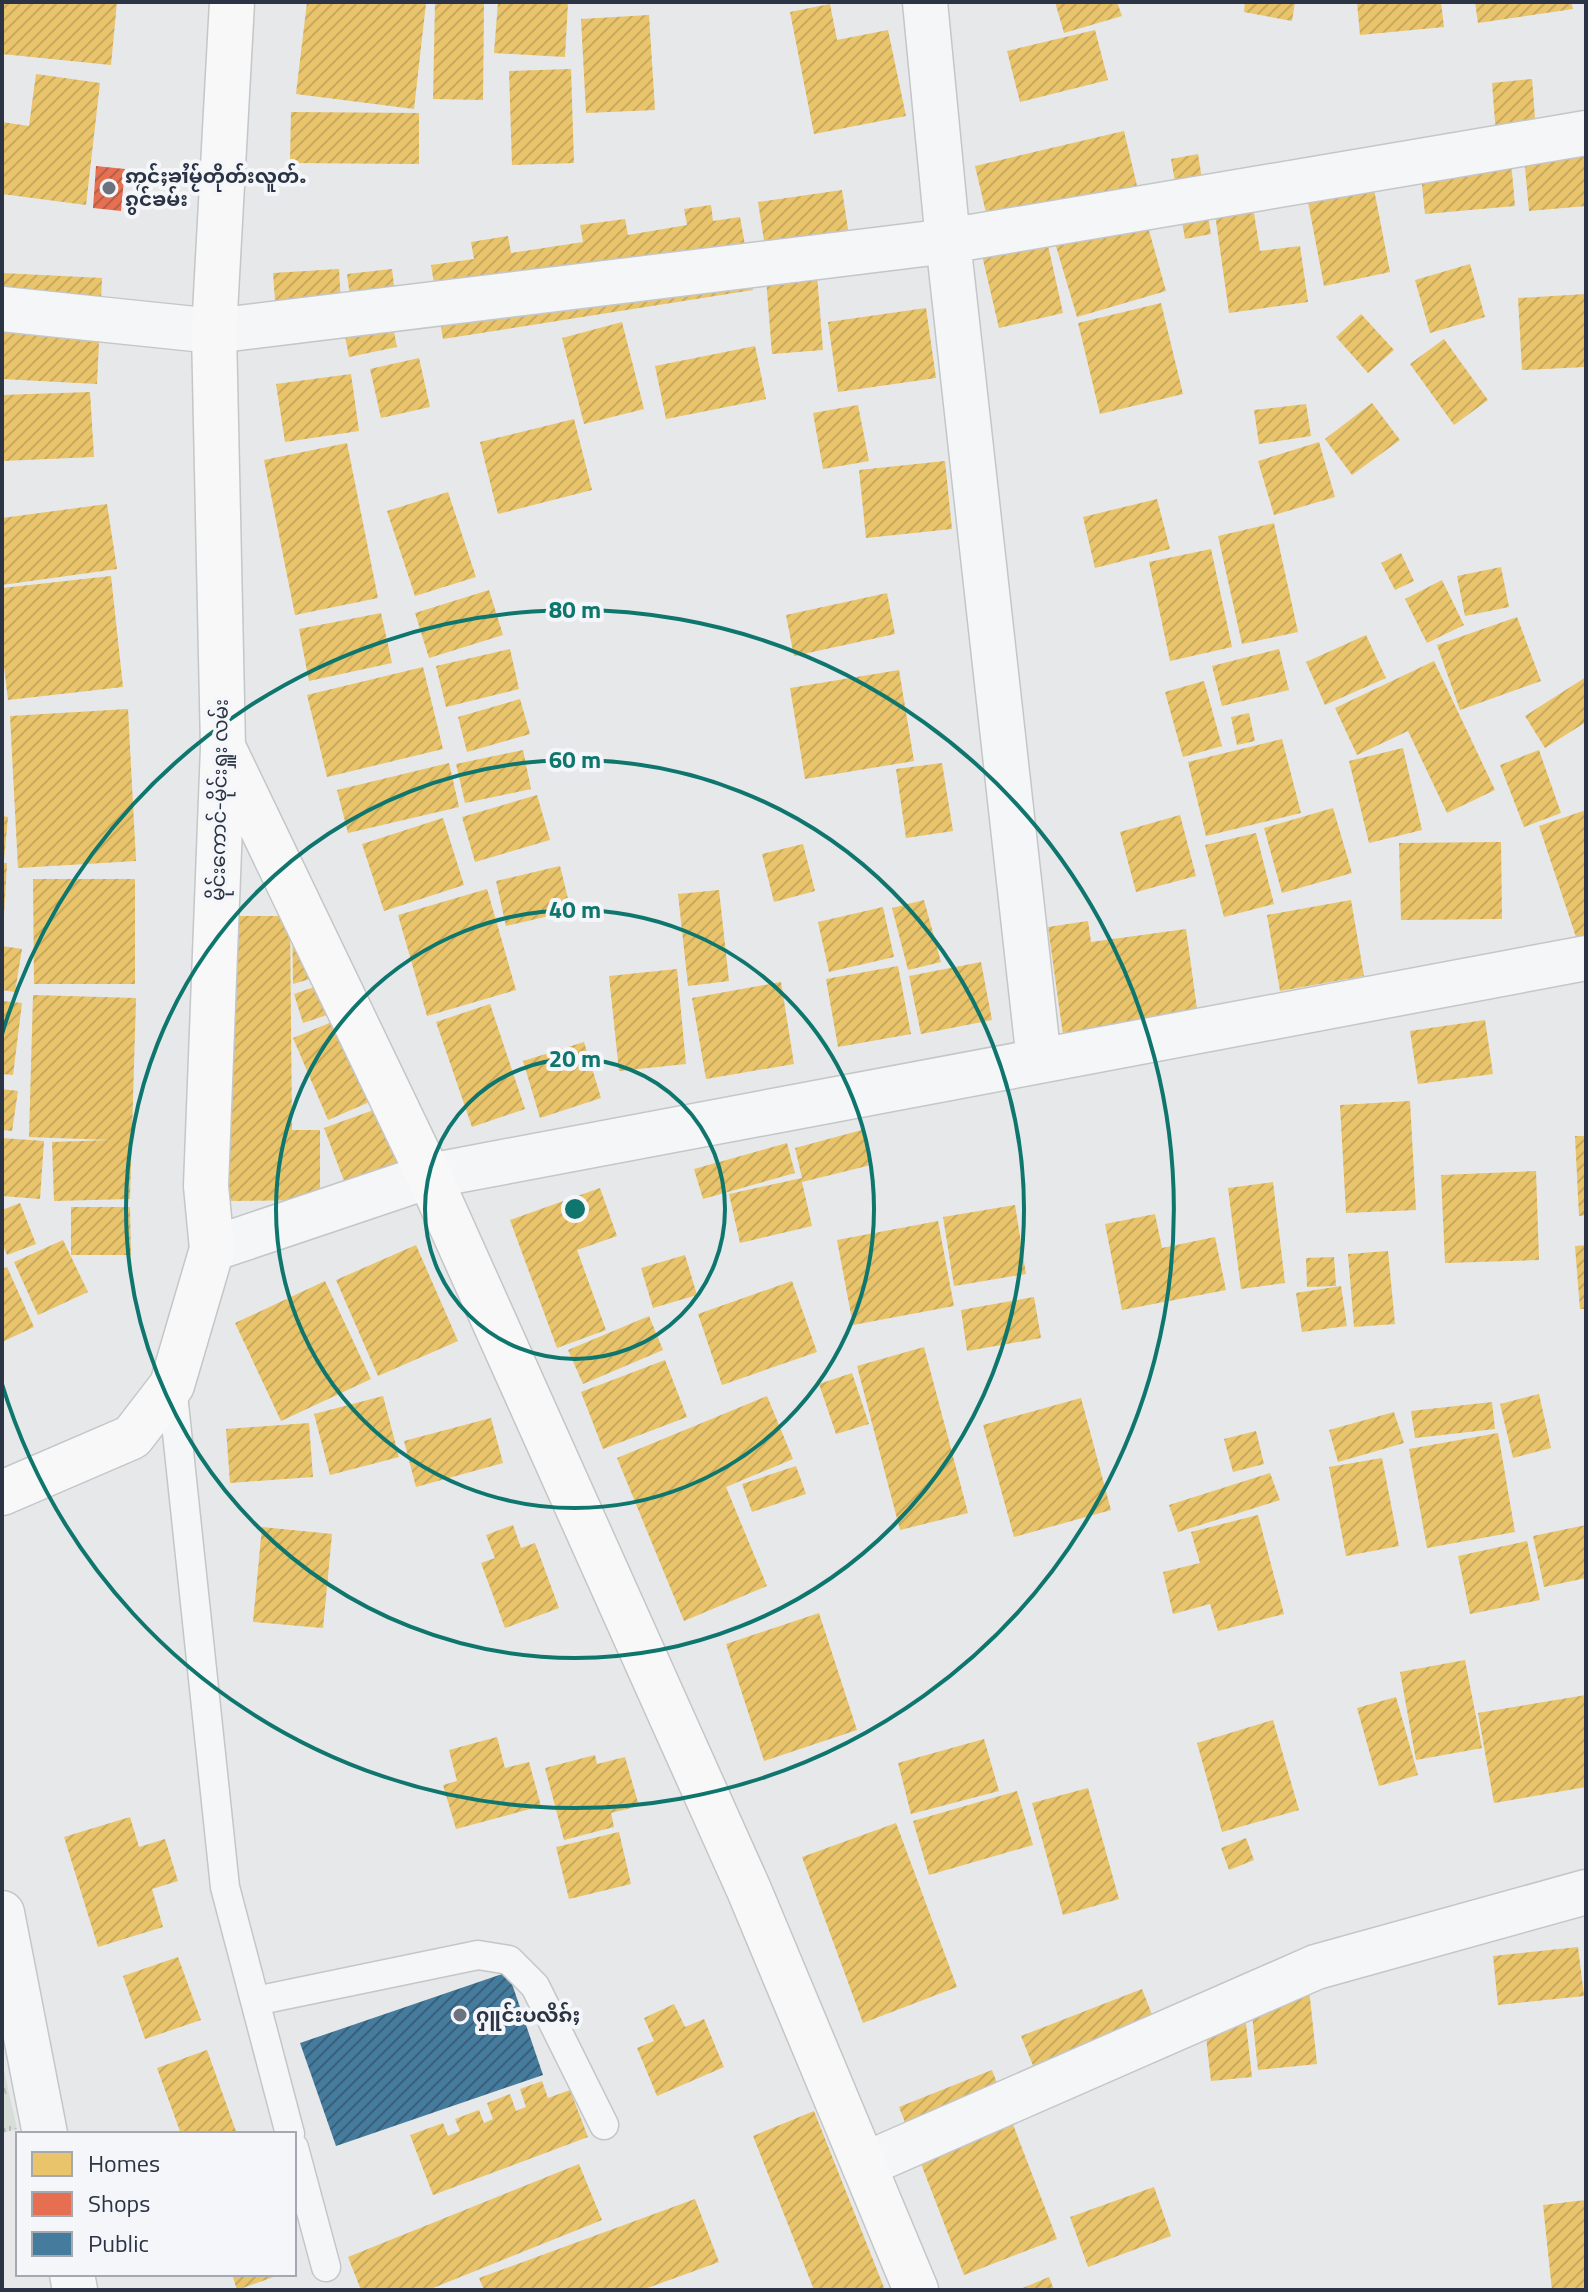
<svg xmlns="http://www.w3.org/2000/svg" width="1588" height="2292" font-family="'Titillium Web','Noto Sans Myanmar',sans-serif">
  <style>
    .park { fill: url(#park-tufts) }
    .homes { fill: url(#homes-hatch) }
    .shops { fill: url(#shops-hatch) }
    .public { fill: url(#public-hatch) }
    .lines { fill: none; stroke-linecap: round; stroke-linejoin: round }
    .lane-casing { stroke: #c4c6c8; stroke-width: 31 }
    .street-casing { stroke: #c4c6c8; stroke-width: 47 }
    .secondary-casing { stroke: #c4c6c8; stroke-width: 47 }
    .lane { stroke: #f5f6f7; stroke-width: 28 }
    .street { stroke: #f5f6f7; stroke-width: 44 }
    .secondary { stroke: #f8f8f8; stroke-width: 44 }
    .ring { fill: none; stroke: #0f766e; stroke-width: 4 }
    .poi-dot { fill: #6c737f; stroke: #f4f6f9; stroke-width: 3 }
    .labels { text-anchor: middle; stroke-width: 8; stroke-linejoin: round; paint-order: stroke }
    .poi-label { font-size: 20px; font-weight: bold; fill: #2b3445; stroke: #f4f6f9; text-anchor: start }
    .street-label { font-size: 20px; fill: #2b3445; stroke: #f4f6f9 }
    .centre { fill: #0f766e; stroke: #f4f6f9; stroke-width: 4 }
    .ring-label { font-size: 24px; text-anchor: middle; font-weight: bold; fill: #0f766e; stroke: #f4f6f9; stroke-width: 8; stroke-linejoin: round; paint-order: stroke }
  </style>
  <defs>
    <pattern id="park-tufts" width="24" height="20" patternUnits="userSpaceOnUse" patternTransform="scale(2)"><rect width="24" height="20" fill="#d6ded6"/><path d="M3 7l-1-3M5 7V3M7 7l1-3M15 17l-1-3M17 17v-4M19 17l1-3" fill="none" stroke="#b8bfb9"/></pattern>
    <pattern id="homes-hatch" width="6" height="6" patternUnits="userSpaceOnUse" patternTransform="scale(2)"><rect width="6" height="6" fill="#e9c46a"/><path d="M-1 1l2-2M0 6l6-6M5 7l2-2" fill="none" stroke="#c8a95d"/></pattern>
    <pattern id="shops-hatch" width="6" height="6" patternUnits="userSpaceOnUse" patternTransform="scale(2)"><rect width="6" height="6" fill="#e76f51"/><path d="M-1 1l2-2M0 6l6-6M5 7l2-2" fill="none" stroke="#bb5c45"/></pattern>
    <pattern id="public-hatch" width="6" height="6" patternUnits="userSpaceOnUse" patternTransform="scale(2)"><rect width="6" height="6" fill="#457b9d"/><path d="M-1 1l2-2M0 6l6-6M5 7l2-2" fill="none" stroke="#37607b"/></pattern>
  </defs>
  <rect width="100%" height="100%" fill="#e6e8ea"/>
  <path class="park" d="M2,2061L17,2129L2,2133Z"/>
  <path class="homes" d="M2,2H117L111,65L2,54Z
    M307,2L426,3L414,109L296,94Z
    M435,2H484L483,100L433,99Z
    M498,2H568L565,57L494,53Z
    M1055,2H1117L1122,16L1064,33Z
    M1245,2H1295L1292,21L1244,12Z
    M1357,2H1441L1444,27L1360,35Z
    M1475,2H1571L1573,9L1478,23Z
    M830,4L837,40L888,30L906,116L814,134L790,12Z
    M649,15L655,110L586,113L581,19Z
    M1095,30L1108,80L1020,102L1007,51Z
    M571,69L574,163L512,165L509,71Z
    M36,74L100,83L86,205L2,194V122L29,126Z
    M1532,79L1536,131L1496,134L1492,83Z
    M291,112L419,113V164L290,163Z
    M1124,131L1140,198L991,234L975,166Z
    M1509,139L1515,206L1425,214L1418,147Z
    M1586,139V206L1529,211L1523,146Z
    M1367,153L1390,272L1324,286L1301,165Z
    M1198,154L1211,234L1185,239L1171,159Z
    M842,190L850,242L766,254L758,202Z
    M1251,194L1260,251L1300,246L1308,302L1229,313L1213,200Z
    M711,205L713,221L740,217L753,290L443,339L431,265L474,259L471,242L508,236L511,253L583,242L580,225L625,219L628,235L687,225L684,209Z
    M1143,209L1166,291L1077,317L1053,236Z
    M1046,236L1063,313L999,328L981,251Z
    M816,262L823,350L772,354L765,266Z
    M1470,264L1485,317L1430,333L1415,280Z
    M339,269L343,337L278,341L273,273Z
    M392,269L397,311L353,317L347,274Z
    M2,273L102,278L97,384L2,379Z
    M1586,294V367L1522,370L1518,298Z
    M1161,303L1183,394L1100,414L1078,323Z
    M926,308L936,378L838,392L828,322Z
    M1361,314L1394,350L1368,373L1336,337Z
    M391,317L397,347L349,357L343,326Z
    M622,322L644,409L584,424L562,338Z
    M1444,339L1488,400L1454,425L1410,364Z
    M755,346L766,399L666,419L655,366Z
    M419,358L430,407L381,418L370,369Z
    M351,374L359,431L285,442L276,384Z
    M90,392L94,457L3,461L2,395Z
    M1372,403L1400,440L1352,475L1325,439Z
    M1306,404L1311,436L1259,444L1254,410Z
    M858,405L869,461L823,469L813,413Z
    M574,419L592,490L498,514L480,442Z
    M1319,442L1335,497L1274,515L1258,461Z
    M347,443L378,598L295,615L264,460Z
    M945,461L952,529L866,538L859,470Z
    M448,492L476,577L415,596L387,511Z
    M1157,499L1170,549L1095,568L1083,517Z
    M107,504L117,569L2,585V518Z
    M1274,523L1298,632L1242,644L1218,536Z
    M1211,549L1232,647L1170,661L1149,562Z
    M1401,553L1414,581L1395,590L1381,563Z
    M1501,567L1509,607L1465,616L1457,576Z
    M111,576L123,687L8,700L2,650V588Z
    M1442,580L1464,625L1427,643L1405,599Z
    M489,590L503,635L429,658L415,613Z
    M887,593L895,634L794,656L786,615Z
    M381,613L392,663L309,681L299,629Z
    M1517,617L1541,681L1460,710L1437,645Z
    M1366,635L1386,678L1325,705L1306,662Z
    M510,649L519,689L446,707L436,666Z
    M1279,649L1289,690L1222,706L1212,666Z
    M1434,661L1495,790L1447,813L1408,731L1357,755L1335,708Z
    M423,667L443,749L327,777L307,695Z
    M899,670L914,761L805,779L790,688Z
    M1586,677V722L1545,748L1525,716Z
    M1204,681L1222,746L1183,757L1165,692Z
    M520,699L530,734L467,752L458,717Z
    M128,709L136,861L18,868L10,716Z
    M1249,713L1255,741L1237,745L1231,717Z
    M1282,739L1301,813L1206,836L1188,762Z
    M1403,748L1422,830L1369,843L1349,761Z
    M523,750L531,789L465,803L456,764Z
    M1539,750L1561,813L1524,827L1500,765Z
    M449,763L459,807L348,833L337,790Z
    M942,763L953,831L906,838L896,769Z
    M537,795L550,840L475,862L462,817Z
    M1333,808L1352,873L1282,893L1264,828Z
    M1586,810V937L1577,940L1539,826Z
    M1180,815L1196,876L1136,892L1120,832Z
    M2,816L8,817L4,860H2Z
    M443,818L464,885L384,911L362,844Z
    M1256,833L1274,904L1224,917L1205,845Z
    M1501,842L1502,919L1401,920L1399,843Z
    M803,844L815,891L774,902L762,854Z
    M2,863H7L4,916H2Z
    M560,866L571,911L506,926L496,881Z
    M33,879H135V984H34Z
    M487,889L516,990L427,1016L398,915Z
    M719,890L729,981L688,986L678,894Z
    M924,900L941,962L908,970L892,908Z
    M1351,900L1364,976L1280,991L1267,915Z
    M883,907L894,957L829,972L818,922Z
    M221,916H290L292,1130H320V1200L224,1201Z
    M292,917L320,976L293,984Z
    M1088,921L1091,942L1186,929L1198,1016L1063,1035L1048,927Z
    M2,946L22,949L15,992L2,990Z
    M981,962L992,1020L921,1034L909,976Z
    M898,966L911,1034L838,1047L826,979Z
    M677,969L686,1064L619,1071L609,976Z
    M781,982L794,1064L706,1079L692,998Z
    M326,983L336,1012L303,1023L294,994Z
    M33,995L136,998L130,1199L54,1201L52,1142L110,1140L29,1137Z
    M2,1001L22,1003L13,1075L2,1074Z
    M490,1004L525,1109L472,1127L436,1022Z
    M339,1019L374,1100L328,1120L293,1038Z
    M1485,1020L1493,1074L1418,1084L1410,1031Z
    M584,1042L601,1098L540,1118L523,1061Z
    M2,1089L18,1091L12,1131L2,1130Z
    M1410,1101L1416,1210L1346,1213L1340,1105Z
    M379,1108L404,1174L349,1194L324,1128Z
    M862,1130L871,1165L802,1182L812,1226L740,1243L729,1194L802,1178L795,1148Z
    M1575,1136H1586V1215L1579,1216Z
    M2,1138L44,1141L40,1199L2,1196Z
    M787,1143L795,1173L703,1199L694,1169Z
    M1536,1171L1539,1260L1445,1263L1441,1175Z
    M1273,1182L1285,1283L1241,1289L1228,1188Z
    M600,1188L617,1236L577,1250L606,1330L557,1348L510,1220Z
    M20,1203L36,1244L7,1255L2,1243V1210Z
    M1015,1205L1026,1274L954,1286L943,1217Z
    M71,1207H130L131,1255H71Z
    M1155,1214L1162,1248L1215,1237L1226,1290L1122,1310L1105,1224Z
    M938,1221L954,1306L853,1325L837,1240Z
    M63,1240L88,1292L38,1315L14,1262Z
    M416,1245L458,1341L378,1376L336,1280Z
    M1586,1245V1309H1580L1575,1246Z
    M1388,1251L1395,1324L1354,1327L1348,1254Z
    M685,1255L697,1295L653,1308L641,1268Z
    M1334,1257L1336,1286L1307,1287L1306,1258Z
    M7,1267L34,1327L2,1342V1269Z
    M325,1281L371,1379L281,1421L235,1323Z
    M792,1281L817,1352L722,1385L698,1314Z
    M1341,1286L1347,1326L1302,1332L1296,1293Z
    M1034,1297L1041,1338L967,1351L961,1310Z
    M649,1316L663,1350L583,1384L568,1350Z
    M924,1347L968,1513L900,1530L857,1366Z
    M665,1360L687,1417L603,1449L581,1392Z
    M852,1373L869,1424L836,1434L819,1384Z
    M1539,1394L1551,1448L1513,1458L1500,1404Z
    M383,1396L399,1457L330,1475L314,1414Z
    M767,1396L793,1459L726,1487L767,1586L684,1621L617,1458Z
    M1081,1398L1111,1510L1014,1537L983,1425Z
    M1492,1402L1495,1429L1415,1438L1411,1411Z
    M1394,1412L1404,1443L1338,1462L1329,1430Z
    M491,1418L503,1463L416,1487L404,1441Z
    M309,1423L313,1477L230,1483L226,1429Z
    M1256,1431L1264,1464L1233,1472L1224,1439Z
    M1498,1433L1515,1532L1427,1548L1409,1449Z
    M1382,1458L1399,1546L1346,1556L1329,1467Z
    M796,1466L806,1494L752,1512L742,1484Z
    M1270,1473L1280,1500L1178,1532L1169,1505Z
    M1258,1515L1284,1614L1218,1631L1210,1604L1173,1614L1163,1572L1200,1563L1191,1532Z
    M513,1525L521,1548L535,1543L559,1608L505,1628L481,1563L495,1558L486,1535Z
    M1586,1525V1578L1544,1587L1533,1536Z
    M262,1527L332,1534L323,1628L253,1622Z
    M1527,1541L1540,1600L1470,1614L1458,1556Z
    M819,1613L857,1730L764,1761L726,1644Z
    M1465,1660L1482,1748L1416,1760L1400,1672Z
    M1586,1695V1787L1494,1803L1478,1713Z
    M1396,1697L1418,1775L1379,1786L1357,1708Z
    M1273,1720L1299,1810L1222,1832L1197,1743Z
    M497,1737L505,1768L529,1762L541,1806L456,1829L443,1785L457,1781L449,1750Z
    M984,1739L999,1791L911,1814L898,1763Z
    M595,1755L597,1764L625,1757L639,1806L611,1813L614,1827L564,1840L545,1768Z
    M1088,1788L1119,1899L1063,1915L1032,1803Z
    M1017,1791L1033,1845L929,1875L913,1821Z
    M130,1817L139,1847L165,1839L178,1881L152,1889L163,1927L98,1947L64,1837Z
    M896,1823L957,1987L863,2023L802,1857Z
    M619,1832L631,1884L569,1899L556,1847Z
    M1246,1838L1254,1860L1229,1870L1221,1848Z
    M1578,1947L1584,1996L1498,2005L1493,1956Z
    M178,1957L201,2020L145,2039L123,1976Z
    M1142,1989L1167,2053L1047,2100L1021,2036Z
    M1309,1989L1317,2064L1258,2070L1250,1996Z
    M674,2004L685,2027L704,2019L724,2067L657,2096L637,2048L654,2041L644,2018Z
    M1244,2006L1252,2077L1211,2081L1203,2011Z
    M207,2050L237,2134H181L157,2068Z
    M992,2070L1057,2239L964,2275L899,2107Z
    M542,2081L548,2098L570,2090L588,2137L433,2195L410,2135L443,2123L448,2136L460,2131L455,2119L479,2110L484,2123L493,2119L487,2103L510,2094L516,2111L526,2107L520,2089Z
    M814,2111L885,2290H814L753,2136Z
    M579,2164L602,2220L428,2290H361L348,2257Z
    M1154,2187L1171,2236L1088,2267L1070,2217Z
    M695,2199L719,2262L642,2290H484L479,2278Z
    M1586,2200V2290H1552L1543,2205Z
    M232,2274H282L237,2290Z
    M1049,2277L1054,2290H1018Z"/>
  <path class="shops" d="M96,166L125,169L121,211L93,208Z"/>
  <path class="public" d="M508,1972L543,2075L336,2146L300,2043Z"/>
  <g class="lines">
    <defs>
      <path id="lane" d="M172,1385L225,1887L290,2134
        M255,2001L478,1955L509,1960L535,1986L604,2125
        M294,2148L326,2267"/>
      <path id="street" d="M925,2L948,241L1039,1061
        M2,309L214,331L948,241L1586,133
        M212,1249L429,1176L1586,958
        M2,1913L45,2134
        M864,2165L1316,1967L1586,1892
        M72,2274L75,2290"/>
      <path id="secondary" d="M223,747L429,1176L749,1890L916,2290
        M2,1493L132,1437L172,1385L212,1249L206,1186L223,747L214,331L232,2"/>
    </defs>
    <use href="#lane" class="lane-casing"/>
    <use href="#street" class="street-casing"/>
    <use href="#secondary" class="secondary-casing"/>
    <use href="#lane" class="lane"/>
    <use href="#street" class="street"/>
    <use href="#secondary" class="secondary"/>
  </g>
  <g class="ring">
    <circle cx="575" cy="1209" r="150"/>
    <circle cx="575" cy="1209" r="299"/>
    <circle cx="575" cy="1209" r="449"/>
    <path d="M2 1034A599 599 0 1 1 2 1384"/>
  </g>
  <g class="poi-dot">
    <circle cx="109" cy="188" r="8"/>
    <circle cx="460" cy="2015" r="8"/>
  </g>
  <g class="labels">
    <g class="poi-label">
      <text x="125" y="183">ဢွင်ႈၶၢႆမႂ်တိုတ်းလူတ်ႉ<tspan x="125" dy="23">ၵွင်ၶမ်း</tspan></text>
      <text x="476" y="2022">ႁူင်းပလိၵ်ႈ</text>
    </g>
    <g class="street-label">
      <text transform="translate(219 800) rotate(-89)" y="7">မိုင်းကောင်-မိုင်းရှူး လမ်း</text>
    </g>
  </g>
  <circle cx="575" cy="1209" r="12" class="centre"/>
  <g class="ring-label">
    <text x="575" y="618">80 m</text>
    <text x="575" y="768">60 m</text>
    <text x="575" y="918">40 m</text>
    <text x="575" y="1067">20 m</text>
  </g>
  <rect width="1588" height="2292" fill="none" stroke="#2b3445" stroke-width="8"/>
  <rect x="16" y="2132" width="280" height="144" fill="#f4f6f9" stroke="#a4a8b1" stroke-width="2"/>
  <rect x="32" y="2152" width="40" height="24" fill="#e9c46a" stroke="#a4a8b1" stroke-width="2"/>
  <text x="88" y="2172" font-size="24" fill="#2b3445">Homes</text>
  <rect x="32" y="2192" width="40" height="24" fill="#e76f51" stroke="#a4a8b1" stroke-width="2"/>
  <text x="88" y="2212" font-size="24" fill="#2b3445">Shops</text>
  <rect x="32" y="2232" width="40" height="24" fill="#457b9d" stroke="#a4a8b1" stroke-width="2"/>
  <text x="88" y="2252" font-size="24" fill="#2b3445">Public</text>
</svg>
